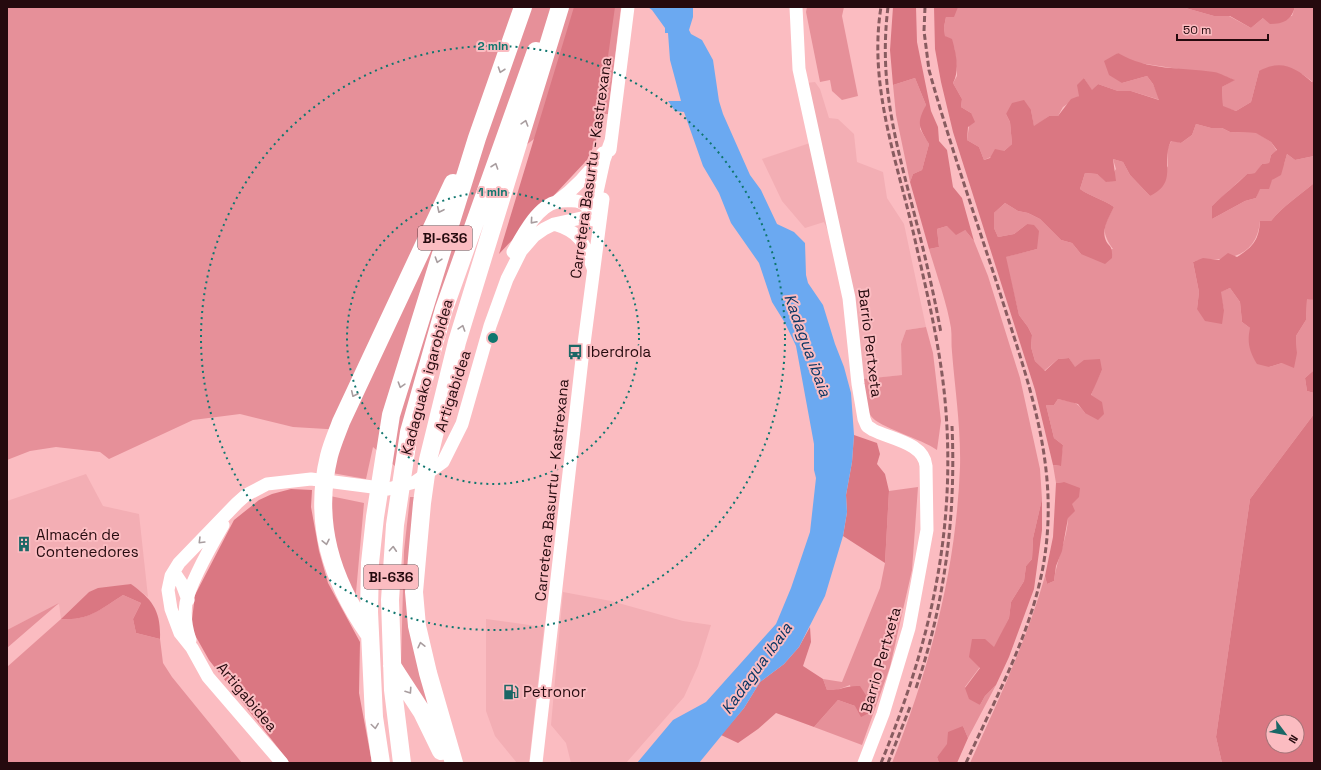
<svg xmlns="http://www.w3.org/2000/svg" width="1321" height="770" font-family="'Space Grotesk',sans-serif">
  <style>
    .built { fill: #f3aeb4 }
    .green { fill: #e69099 }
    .forest { fill: #da7782; fill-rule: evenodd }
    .water { fill: #6ba9f1 }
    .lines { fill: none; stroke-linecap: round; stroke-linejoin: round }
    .minor { stroke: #fff; stroke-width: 13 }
    .highway { stroke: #fff; stroke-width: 18 }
    .rail { stroke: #885c60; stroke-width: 3; stroke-dasharray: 6 3; stroke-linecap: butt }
    .oneway { stroke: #a89d9f }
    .ring { fill: none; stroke: #0f766e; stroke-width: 2; stroke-dasharray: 2 4 }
    .labels { text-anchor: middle; stroke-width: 4; stroke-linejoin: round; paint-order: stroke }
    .shield { fill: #fbbcc1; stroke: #653f44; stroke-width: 1 }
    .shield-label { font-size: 14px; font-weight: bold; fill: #250a0e }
    .street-label { font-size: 15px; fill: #250a0e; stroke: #fbbcc1 }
    .poi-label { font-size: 15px; fill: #250a0e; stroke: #fbbcc1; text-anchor: start }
    .water-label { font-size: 16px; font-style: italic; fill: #093663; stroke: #fbbcc1 }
    .centre { fill: #0f766e; stroke: #fbbcc1; stroke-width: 2 }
    .ring-label { font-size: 12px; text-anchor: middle; font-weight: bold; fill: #0f766e; stroke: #fbbcc1; stroke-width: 4; stroke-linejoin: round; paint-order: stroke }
  </style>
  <rect width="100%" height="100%" fill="#fbbcc1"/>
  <path class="built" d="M815,82L820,89L829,118L838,119L854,134L857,162L883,172L887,198L904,224L926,327L906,330L901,344L903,375L864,379L832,240L824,222L805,228L782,201L762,159L819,140L806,83Z
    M86,474L103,506L139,514L148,597L131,584L89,592L61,619L59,604L7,630V501Z
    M563,592L611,601L683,621L711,625L698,666L684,697L626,763H571L566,743L551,725Z
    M486,619L544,627L529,763H517L495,736L486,711Z"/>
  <path class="green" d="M7,7H621L608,114H579L553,124L525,146L469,236L396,467L373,447L366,479L332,473L343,430L293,427L240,414L193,420L109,459L100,452L56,447L30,451L7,460Z
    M807,7H844L842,16L858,96L842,100L832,91L830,80L820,82L806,12Z
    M958,7H1182L1214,16H1229L1251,28L1263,18L1292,16L1295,7H1314V80L1313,82L1302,74L1259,71L1251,102L1236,111L1223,107L1222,87L1234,80L1216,73L1185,70L1133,62L1117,53L1122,83L1147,76L1153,84L1160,100L1131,91H1118L1098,84L1092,91L1084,78L1079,96L1063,107L1058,116H1049L1034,127L1031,110L1006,114L1010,122L1012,144L1004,151L984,160L979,147L967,140L971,113L961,107L962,99L953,83L957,76V68L954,47L945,36L944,27L946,17Z
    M915,78L926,105L920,129L929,144L922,170L913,174L910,182L896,115L893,85Z
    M1196,124L1211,128H1222L1230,132L1257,133L1271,142L1277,151L1271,155L1269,163L1262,164L1256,173L1247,174L1212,206V219L1245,201L1256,198L1259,189L1272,180L1284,164L1287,154L1295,160L1314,156V183C1299,196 1283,206 1271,221H1260C1258,245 1244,257 1220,259C1210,260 1203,258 1193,262L1199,292L1197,309L1224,310L1220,292L1230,288L1240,302L1242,322L1250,328L1269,367L1282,363L1297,353L1296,336L1306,320L1307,298L1314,300V370L1305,378L1307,391L1314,393V414L1250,499L1216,737L1222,763H970C998,701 1026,642 1045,576L1047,584L1054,581C1056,561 1068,537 1068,517C1068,505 1065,493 1064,482L1056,483L1053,465L1060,466L1063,445L1054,438L1046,405H1054L1058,399C1072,402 1077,401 1085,413L1095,384L1102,370L1075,368L1069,358L1058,359L1044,371L1035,361L1031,347L1032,335L1028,327L1019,315L1005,257L1037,249L1027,224L1014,234L998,237L994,228V213L1005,203L1018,211L1028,213L1040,219L1061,240L1072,243L1081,254L1113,249C1100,231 1104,225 1114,207C1103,199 1091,197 1080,189L1085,173L1097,174L1107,182L1116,169L1113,159L1123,162L1130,175L1150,196L1168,166L1167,149L1172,140L1181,143L1192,135Z
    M947,226L965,230L974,241L988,276L1020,378L1040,469L1042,499L1033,538L1032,559L1026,566L1024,581L1011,602L1009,618L995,647L965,687L980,705L985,696L996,685L968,738L963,726L937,757L939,763H892C930,667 956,571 960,467C961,428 955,390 952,352C951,344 952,336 951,328C947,303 936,273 929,249L939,247L937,229Z
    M926,327L933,353L941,421L937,450C922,439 878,427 871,416C864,406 865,391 864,379L902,375L901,344L906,330Z
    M918,487L912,570L890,667L862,745L814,727L838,700L855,706L850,685L837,690H827L823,679L842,682L880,588L885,563L889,491Z
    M330,496L364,503L355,604L336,558Z
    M410,497H417L413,525L438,729L401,663L404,551Z
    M123,595L141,603L133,619L136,633L160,639L163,663L172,677L242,763H7V667L61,619C88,621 101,609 123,595Z
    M59,603L7,648V630Z"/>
  <path class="forest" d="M574,7H615L596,141L587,160L499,254Z
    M893,7H916L917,42L931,111L938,127L939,141L947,150L953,187L962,198L974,241L965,230L956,235L947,226L937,229L939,247L929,249L910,182L913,174L922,170L929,144C919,127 916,124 926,105L915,78L893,85L890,50Z
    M934,7H958L954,17H946L944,27L945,36L952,39C956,53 960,70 953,83L962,99L961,107L971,113L975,122L968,127L967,140L979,147L984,160L990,158L995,149L1004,151L1012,144L1010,122L1006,114L1012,103L1024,100L1031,110L1034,126L1049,116H1058L1071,99L1079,96L1077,85L1084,78L1092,90L1098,84L1118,91H1131L1159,100L1153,84L1147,76L1122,83L1109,75L1104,61L1118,53C1148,71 1181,67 1214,72C1221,73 1228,78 1235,80L1222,87L1223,106L1236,111L1251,102L1259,71C1281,59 1295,67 1312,82L1314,80V156L1295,160L1287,154L1281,175L1272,180L1269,189H1260L1256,198L1245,201L1212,219V206C1224,194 1236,185 1247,174L1255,173L1262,164L1269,163L1271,155L1277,150L1271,142L1256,133L1230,132L1222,128H1211L1196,124L1192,135L1181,143L1171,141C1160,162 1179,182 1150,196L1130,175L1123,162L1113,159L1116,181L1106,182L1097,174L1085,173L1080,189C1091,197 1103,199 1114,207C1110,215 1102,228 1105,238C1108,248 1113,243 1112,258L1105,264L1081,254L1072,243L1061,240L1040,219L1028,213L1018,211L1005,203L994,213V228L998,237L1014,234L1027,224L1034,225L1039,231L1037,249L1006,257L1019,315L1028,327L1032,335L1031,347L1035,361L1045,371L1058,359L1069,358L1075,367L1084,360L1100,359L1102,370L1091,395L1102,402L1104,414L1098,420L1085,413L1078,404L1058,399L1054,405H1046L1054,438L1063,445L1061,466L1053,465L1035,390L953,132L941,82L935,49Z
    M1182,7H1295C1291,20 1284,24 1270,24L1263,18L1251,28L1230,16H1214Z
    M1314,183V300L1307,299L1306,320L1296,336L1297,353L1294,368L1282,363L1269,367L1257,364C1249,351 1247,342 1250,328L1242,322L1240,302L1230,288L1221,292L1224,310L1222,324L1205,321L1197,309L1199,292L1193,262L1203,258L1219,260L1228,253L1237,257C1253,247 1259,240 1260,221H1271C1283,206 1299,196 1314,183Z
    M1314,370V393L1307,391L1305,378Z
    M1314,414V763H1222L1216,737L1250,499ZM1273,722H1297V746H1273Z
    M854,435L877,443L880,454L877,464L885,474L889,491L885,563L843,536L847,512L846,495L852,462Z
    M1064,482L1080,488L1079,497L1072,504L1075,511L1068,518L1062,551L1056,566L1054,581L1047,584L1045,576L1053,537L1056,483Z
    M291,489L312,490L311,507L319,551L328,583L360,642L359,693L372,763H290L209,660L191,628L195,595L234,520L259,500L272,494Z
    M1042,499V530L1034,589L1009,657L996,685L985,696L980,705L969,699L965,688L980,668L969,657L972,639H985L994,647L1009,618L1011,602L1024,581L1026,566L1032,559L1033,538Z
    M131,584C153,600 161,611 160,639L136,633L133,619L141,603L123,595C101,609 89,621 61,619L89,592L98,588Z
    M810,627L811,642L803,666L823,679L827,690C840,691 846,685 860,686L867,697L869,713L861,717L855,706L838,700L814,727L776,713L758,729L738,743L721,735L744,708L760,682L784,664L799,647Z
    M963,726L968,738L957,763H939L937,757L947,744L948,732Z"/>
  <path class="water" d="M648,7H693V17L689,30L691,34L702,40L713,60L719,101L723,114L750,175L761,190L777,224L794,232L805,243L806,275L808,283L823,305L835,344L844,367L851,393L854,435L852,462L846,495L847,512L843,536L825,596L799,647L784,664L760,682L744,708L699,763H637L673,720L706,702L776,624L791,588L810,532L816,478L814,470V444L796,346L785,323L772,302L759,263L731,223L719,193L703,166L684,112L675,111L668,101H681L670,60L668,33H665V28L652,10Z"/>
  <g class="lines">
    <path class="minor" d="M796,7L799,69L849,298L858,384L864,419L867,426L873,430C891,439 924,443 926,466L927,530L909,628L883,714L864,763
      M610,150L628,7
      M556,202C575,189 590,172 603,153
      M554,224C581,232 584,243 593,268
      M513,252C522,236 538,205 557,202C563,200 570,201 576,201C585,202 592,211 593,220
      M174,572L182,584L188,600
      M190,640C186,628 184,616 186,603C190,583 212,544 223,525
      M282,763L208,677L192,648L180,633L171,609L168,590L171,576L179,563L237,503L246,495L267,484L311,479L388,489L415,482L443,462L462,424L490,326L507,279L521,251L534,236L544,229L554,224L586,217L593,210L604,160L611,141
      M536,763L582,359L603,199"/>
    <path class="highway" d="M369,634C331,579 313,522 329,456C332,444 337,433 341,422L453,183
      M392,666L422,712L441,751
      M381,763L374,717L369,612L370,563L375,517L391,415L477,138L523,7
      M402,763L393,690L390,600L395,525L409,432L444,309L536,51
      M454,763L428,673L417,626L414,592L422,503L428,460L457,342L560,7"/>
    <path class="rail" d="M888,7C879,79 894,136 912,205C923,247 933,289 941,333
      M925,7L924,31L929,70C950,145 976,219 1000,293C1029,385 1061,468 1043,567C1030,636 995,699 966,763
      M916,688C945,603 956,515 952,426
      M881,763C930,644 957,530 945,400C940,346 927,293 915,240C898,163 868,87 881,7
      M888,763L910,707"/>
  </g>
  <defs><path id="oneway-chevron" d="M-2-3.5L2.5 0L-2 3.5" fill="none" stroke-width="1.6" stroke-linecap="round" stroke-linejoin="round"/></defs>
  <g class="oneway">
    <use href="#oneway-chevron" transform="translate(501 70) rotate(109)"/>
    <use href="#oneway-chevron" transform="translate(525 123) rotate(-73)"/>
    <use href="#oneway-chevron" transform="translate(495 166) rotate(-71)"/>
    <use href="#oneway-chevron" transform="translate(440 210) rotate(115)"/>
    <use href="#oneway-chevron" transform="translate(533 221) rotate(131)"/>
    <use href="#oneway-chevron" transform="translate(438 260) rotate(108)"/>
    <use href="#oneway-chevron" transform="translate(462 328) rotate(-72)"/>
    <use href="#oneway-chevron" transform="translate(401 385) rotate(107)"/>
    <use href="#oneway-chevron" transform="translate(354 394) rotate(115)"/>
    <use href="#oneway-chevron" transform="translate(201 541) rotate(135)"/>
    <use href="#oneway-chevron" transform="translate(326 542) rotate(78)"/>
    <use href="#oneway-chevron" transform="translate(393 549) rotate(-86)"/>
    <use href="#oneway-chevron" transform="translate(421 645) rotate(-103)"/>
    <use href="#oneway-chevron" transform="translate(409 691) rotate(56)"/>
    <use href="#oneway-chevron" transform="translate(375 726) rotate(82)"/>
  </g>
  <g class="ring">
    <circle cx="493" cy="338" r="146"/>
    <circle cx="493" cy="338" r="292"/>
  </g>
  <defs>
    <symbol id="bus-bare" viewBox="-9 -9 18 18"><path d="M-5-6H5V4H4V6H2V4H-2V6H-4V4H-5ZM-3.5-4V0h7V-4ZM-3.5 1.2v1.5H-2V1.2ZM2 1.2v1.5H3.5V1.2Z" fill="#1a6766" stroke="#fbbcc1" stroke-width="2.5" paint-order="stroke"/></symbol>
    <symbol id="building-bare" viewBox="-9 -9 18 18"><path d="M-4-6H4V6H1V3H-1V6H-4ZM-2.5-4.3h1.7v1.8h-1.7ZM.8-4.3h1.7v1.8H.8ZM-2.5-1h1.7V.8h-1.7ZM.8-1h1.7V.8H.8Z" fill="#1a6766" stroke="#fbbcc1" stroke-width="2.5" paint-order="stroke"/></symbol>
    <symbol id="fuel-bare" viewBox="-9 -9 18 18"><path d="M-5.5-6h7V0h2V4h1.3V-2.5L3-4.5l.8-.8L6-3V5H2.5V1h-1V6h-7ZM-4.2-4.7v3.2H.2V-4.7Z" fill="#1a6766" stroke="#fbbcc1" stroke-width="2.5" paint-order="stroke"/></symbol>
  </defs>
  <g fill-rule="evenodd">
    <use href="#bus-bare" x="564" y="341" width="22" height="22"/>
    <use href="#building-bare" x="13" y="533" width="22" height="22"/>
    <use href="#fuel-bare" x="500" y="681" width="22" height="22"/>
  </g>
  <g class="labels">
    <g class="shield">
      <rect x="418" y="226" width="54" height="24" rx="3"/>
      <rect x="364" y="565" width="54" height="24" rx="3"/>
    </g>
    <g class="shield-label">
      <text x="445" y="243">BI-636</text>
      <text x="391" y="582">BI-636</text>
    </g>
    <g class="street-label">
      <text transform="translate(591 168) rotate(-82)" y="5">Carretera Basurtu - Kastrexana</text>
      <text transform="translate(870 343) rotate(83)" y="5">Barrio Pertxeta</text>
      <text transform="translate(427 377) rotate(-75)" y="5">Kadaguako igarobidea</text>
      <text transform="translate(453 391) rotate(-72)" y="5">Artigabidea</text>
      <text transform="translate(552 490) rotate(-84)" y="5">Carretera Basurtu - Kastrexana</text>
      <text transform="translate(881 660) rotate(-74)" y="5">Barrio Pertxeta</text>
      <text transform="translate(247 697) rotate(50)" y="5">Artigabidea</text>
    </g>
    <g class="poi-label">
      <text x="587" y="357">Iberdrola</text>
      <text x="36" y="540">Almacén de<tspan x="36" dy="17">Contenedores</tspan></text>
      <text x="523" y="697">Petronor</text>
    </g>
    <g class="water-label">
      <text transform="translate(808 345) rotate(70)" y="6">Kadagua ibaia</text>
      <text transform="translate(756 668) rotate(-54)" y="6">Kadagua ibaia</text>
    </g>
  </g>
  <circle cx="493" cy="338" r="6" class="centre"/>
  <g class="ring-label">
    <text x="493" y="50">2 min</text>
    <text x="493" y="196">1 min</text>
  </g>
  <rect width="1321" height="770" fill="none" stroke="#250a0e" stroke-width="16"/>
  <g transform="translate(1285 734) rotate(122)"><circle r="19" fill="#fbbcc1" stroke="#a57579"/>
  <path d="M0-3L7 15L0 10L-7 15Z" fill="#1a6766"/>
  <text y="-6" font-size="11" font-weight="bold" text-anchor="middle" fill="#250a0e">N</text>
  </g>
  <path d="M1177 34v6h91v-6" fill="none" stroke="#250a0e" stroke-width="2"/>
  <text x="1183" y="34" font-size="12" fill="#250a0e" stroke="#fbbcc1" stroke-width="3" paint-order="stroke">50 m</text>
</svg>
